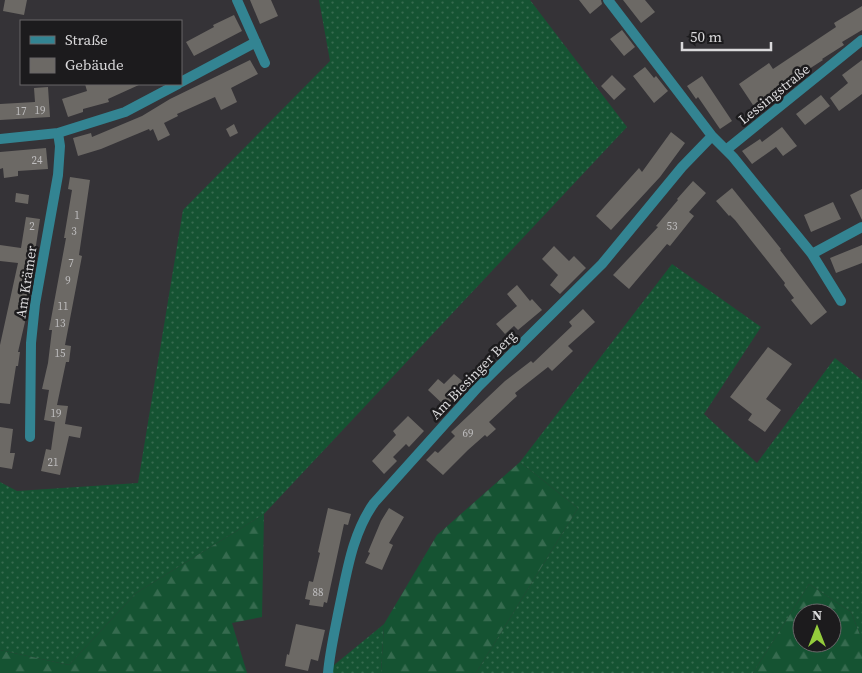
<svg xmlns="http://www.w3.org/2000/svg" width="862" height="673" font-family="'Source Serif 4',serif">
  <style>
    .grass { fill: url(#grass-dots) }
    .forest { fill: url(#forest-firs); fill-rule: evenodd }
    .building { fill: #6c6965 }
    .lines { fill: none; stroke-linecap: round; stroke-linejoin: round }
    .street { stroke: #338492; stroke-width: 10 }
    .labels { text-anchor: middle; stroke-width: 5; stroke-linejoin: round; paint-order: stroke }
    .number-label { font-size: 11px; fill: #bebdbe }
    .street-label { font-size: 14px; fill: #dad9db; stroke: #1c1b1d }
  </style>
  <defs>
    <pattern id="grass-dots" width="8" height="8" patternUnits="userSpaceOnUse" patternTransform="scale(1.25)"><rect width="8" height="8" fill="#155332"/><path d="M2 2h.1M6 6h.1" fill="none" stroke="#366b4f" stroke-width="1.8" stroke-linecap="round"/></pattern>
    <pattern id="forest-firs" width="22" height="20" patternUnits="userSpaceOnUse" patternTransform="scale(1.25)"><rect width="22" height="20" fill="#155332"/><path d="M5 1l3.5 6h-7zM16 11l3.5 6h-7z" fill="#366b4f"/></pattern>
  </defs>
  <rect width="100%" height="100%" fill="#353337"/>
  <path class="grass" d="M319,0H530L627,127L264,514L136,593L69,665L0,650V482L17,491L138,483L183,210L330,61Z
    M672,264L761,327L704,414L757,463L835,358L862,380V640L851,612L809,584L753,673H476L578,508L520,462Z
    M384,624L381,673H328V670Z"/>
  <path class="forest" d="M520,462L578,508L476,673H381L384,624L437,535Z
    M264,514L262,617L232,623L247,673H0V650L69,665L136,593Z
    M809,584L851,612L862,640V673H753ZM802,613H832V643H802Z"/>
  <path class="building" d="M5,0H27L24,15L3,11Z
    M250,0H271L278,16L260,24Z
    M579,0H601L602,4L590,14Z
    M623,0H645L655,12L641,23Z
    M862,6V30L842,42L844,45L822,59L823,60L753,105L739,84L769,63L773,69L836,27L834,23Z
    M234,15L242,31L194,56L186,42L214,27L213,25Z
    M622,30L635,47L624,56L610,39Z
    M250,60L258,74L231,88L237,102L221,110L215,97L177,114L178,116L164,123L170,135L158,141L153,129L150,131L149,129L101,149L78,156L73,138L91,133L92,137L142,116L170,99Z
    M862,60V94L839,111L830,98L848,83L842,75Z
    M645,67L654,78L656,76L668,91L654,103L633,76Z
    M612,75L626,89L614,100L601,86Z
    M702,76L732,121L720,129L698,97L696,99L687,86Z
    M85,84H141L108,99L109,102L83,109V112L68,117L62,99L87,91Z
    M48,87L50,117L0,120V104L35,102L34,88Z
    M821,95L830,106L805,125L796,114Z
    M234,124L238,133L230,137L226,129Z
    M782,127L797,146L783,156L776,147L752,164L742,151L760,139L762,142Z
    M671,132L685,143L660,177L611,230L596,216L639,168L642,172Z
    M46,148L48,169L18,171V176L4,178L3,168L0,169V152Z
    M70,177L90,180L79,255L82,256L65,345L71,346L69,362H66L57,405L68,406L65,424L82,427L80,438L69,436L60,475L41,471L46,449L51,450L55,422L44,420L49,390L42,389L48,363L52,330H49L66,238H64L72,190L68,189Z
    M693,181L706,193L689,212L694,216L670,246L667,244L629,289L613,275L658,227L656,226L678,200L677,199Z
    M732,188L781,249L780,250L827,312L811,325L791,300L794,298L784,285L785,283L735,220L730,215L729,216L716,201Z
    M862,189V220L850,195Z
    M16,193L29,195L28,204L15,202Z
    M833,202L841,219L811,232L804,215Z
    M26,217L40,219L33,265L35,266L25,307H28V309L18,352H20L18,366H16L10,404L0,403V345L18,263L0,261V245L21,248Z
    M862,245V263L836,273L830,258Z
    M554,246L569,261L574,256L586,268L560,294L550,285L558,275L542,259Z
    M517,285L530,301L532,299L542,310L518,330L514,326L505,334L496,324L517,306L507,294Z
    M583,309L595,322L568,346L573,351L552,371L548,367L515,393L517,396L489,422L496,429L487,437L485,435L468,450L443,475L426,460L435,451L438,453L455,436L451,432L505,381L531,361L533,363L572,326L569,322Z
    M768,347L792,364L766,399L781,410L765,432L748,420L752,414L730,397Z
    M454,374L467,385L446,407L428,390L438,379L444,384Z
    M408,416L424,431L409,447L406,444L393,457L397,461L384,474L372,461L396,435L393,431Z
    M0,427L13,429L10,453H15L12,469L0,467Z
    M328,508L351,514L348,525L344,524L327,603L324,602L323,607L309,605L310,600L305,599L309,581L313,582L320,553L318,552Z
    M389,508L404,517L389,543L393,545L382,570L365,563L370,553L368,552L381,521Z
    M296,624L325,630L318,661L311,659L308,671L285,666L287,654L289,655Z"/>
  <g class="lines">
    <path class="street" d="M237,0L265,63
      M608,0L712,136L733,157L812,254L862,227
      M181,82L256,42
      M0,139L58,133L125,112L178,84
      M726,150L862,40
      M812,254L841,301
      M30,437L31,343L35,304L58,175L60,146L58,133
      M328,673C330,651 335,630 339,609C347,572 352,534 374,503L479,386L602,264L682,167L712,136"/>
  </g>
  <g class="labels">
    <g class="number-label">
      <text x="40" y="114">19</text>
      <text x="21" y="115">17</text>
      <text x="37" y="164">24</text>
      <text x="77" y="219">1</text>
      <text x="32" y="230">2</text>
      <text x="672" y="230">53</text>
      <text x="74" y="235">3</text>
      <text x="71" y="267">7</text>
      <text x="68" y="284">9</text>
      <text x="63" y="310">11</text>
      <text x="60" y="327">13</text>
      <text x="60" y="357">15</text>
      <text x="56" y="417">19</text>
      <text x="468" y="437">69</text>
      <text x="53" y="466">21</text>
      <text x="318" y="596">88</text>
    </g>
    <g class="street-label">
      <text transform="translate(774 94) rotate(-39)" y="5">Lessingstraße</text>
      <text transform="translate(26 282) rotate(-81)" y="5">Am Krämer</text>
      <text transform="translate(473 375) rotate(-46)" y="5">Am Biesinger Berg</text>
    </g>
  </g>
  <rect x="20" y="20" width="162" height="65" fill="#1c1b1d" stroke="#686769"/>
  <rect x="30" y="36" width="25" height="8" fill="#338492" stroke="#686769"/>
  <text x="65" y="45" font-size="15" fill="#dad9db">Straße</text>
  <rect x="30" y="58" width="25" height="15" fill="#6c6965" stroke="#686769"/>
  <text x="65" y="70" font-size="15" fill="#dad9db">Gebäude</text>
  <g transform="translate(817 628)"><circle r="24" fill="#1c1b1d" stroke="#686769"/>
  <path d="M0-4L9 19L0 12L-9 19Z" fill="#94cc3c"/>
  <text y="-8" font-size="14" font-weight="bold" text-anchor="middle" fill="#dad9db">N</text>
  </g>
  <path d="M682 42v8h89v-8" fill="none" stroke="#dad9db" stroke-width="2.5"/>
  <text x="690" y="42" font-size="15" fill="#dad9db" stroke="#1c1b1d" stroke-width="4" paint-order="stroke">50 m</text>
</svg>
